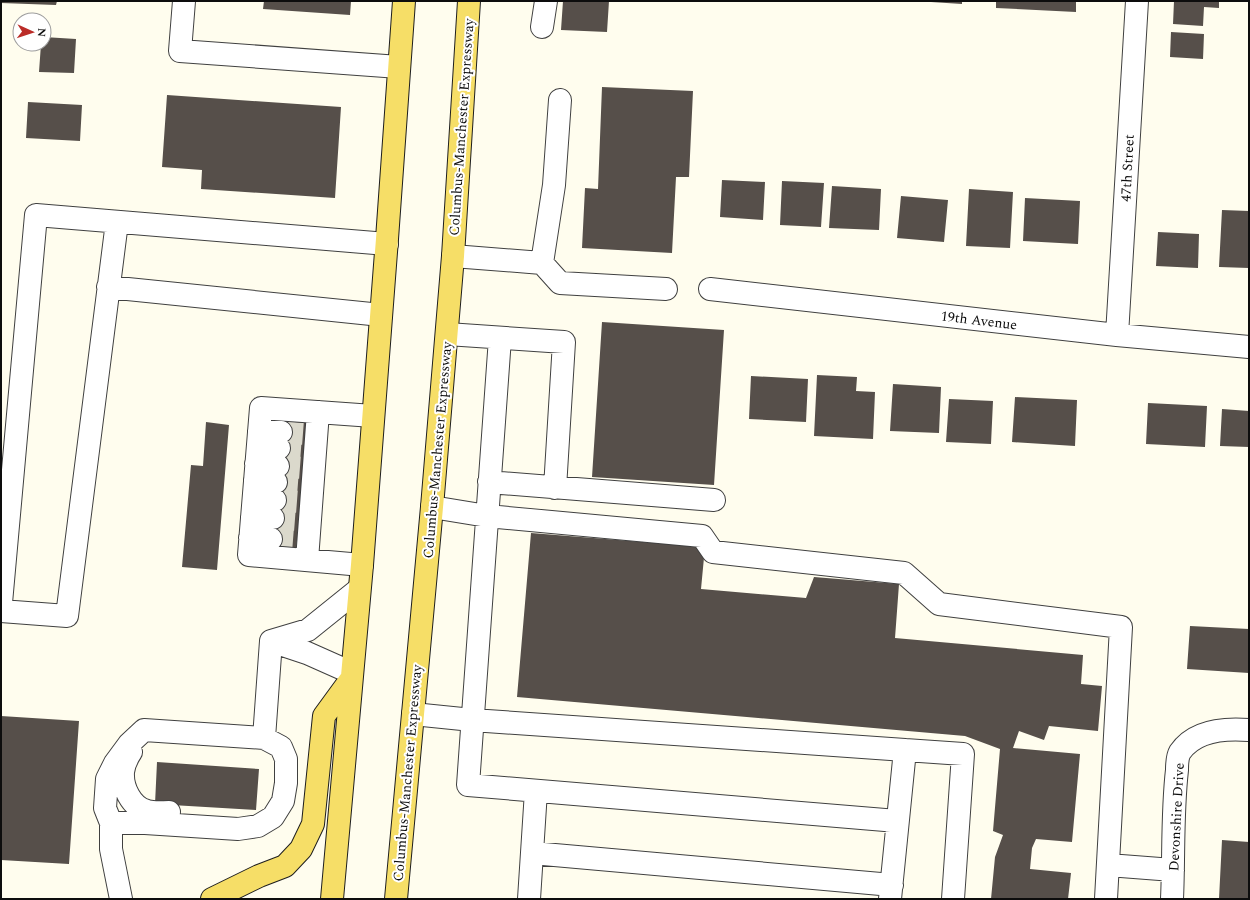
<svg xmlns="http://www.w3.org/2000/svg" width="1250" height="900" font-family="Spectral,serif">
  <style>
    .building { fill: #564f4a }
    .lines { fill: none; stroke-linecap: round; stroke-linejoin: round }
    .minor-tunnel { stroke: #dbd9cc; stroke-width: 22; stroke-dasharray: 22 11; stroke-linecap: butt }
    .minor-casing { stroke: #404040; stroke-width: 24 }
    .major-casing { stroke: #1e1e1e; stroke-width: 24 }
    .minor { stroke: #fff; stroke-width: 22 }
    .major { stroke: #f6de67; stroke-width: 22 }
    .labels { text-anchor: middle; stroke-width: 4; stroke-linejoin: round; paint-order: stroke }
    .street-label { font-size: 14px; fill: #0d0d0d; stroke: #fff }
  </style>
  <rect width="100%" height="100%" fill="#fffdee"/>
  <path class="building" d="M1,1H57L56,5L1,3Z
    M264,1H351L350,15L263,9Z
    M563,1H609L607,32L561,30Z
    M931,1H962V4L931,2Z
    M996,1H1076V12L996,8Z
    M1174,1H1219V8L1204,7L1203,26L1173,24Z
    M1171,32L1204,34L1203,59L1170,57Z
    M44,37L76,39L74,73L39,72L41,44H44Z
    M602,87L693,91L689,177H676L672,253L582,248L585,188L598,189Z
    M167,95L341,107L335,198L201,189L202,170L162,167Z
    M28,102L82,105L80,141L26,138Z
    M722,180L765,182L763,220L720,217Z
    M782,181L824,183L821,227L780,225Z
    M832,186L881,189L879,230L829,228Z
    M969,189L1013,192L1010,248L966,246Z
    M901,196L948,200L944,242L897,238Z
    M1025,198L1080,201L1078,244L1023,241Z
    M1222,210L1249,211V268L1219,267Z
    M1158,232L1199,234L1198,268L1156,266Z
    M602,322L724,330L714,485L592,477Z
    M817,375L857,377L856,391L875,392L873,439L814,436Z
    M751,376L808,379L806,422L749,419Z
    M893,384L941,387L939,433L890,431Z
    M1015,397L1077,400L1075,446L1012,442Z
    M949,399L993,401L991,444L946,442Z
    M1148,403L1207,406L1205,447L1146,444Z
    M1222,409L1249,411V447L1220,446Z
    M282,417L308,419L296,551L270,549Z
    M206,422L229,425L217,570L182,567L191,465L203,466Z
    M531,533L705,547L701,589L806,598L814,577L899,584L895,638L1083,655L1081,684L1102,686L1098,731L1049,726L1044,740L1019,731L1013,748L1080,754L1072,842L1036,839L1032,848L1030,869L1071,873L1068,899H991L995,857L1003,835L993,831L1000,749L965,736L517,697Z
    M1190,626L1249,629V673L1187,669Z
    M1,716L79,721L69,864L1,860Z
    M157,762L259,769L256,810L155,804Z
    M1222,840L1249,842V899H1219Z"/>
  <g class="lines">
    <path class="minor-tunnel" d="M281,432L307,434
      M279,448L305,450
      M278,466L304,468
      M276,482L302,484
      M275,500L301,502
      M273,518L299,520
      M271,539L297,541"/>
    <defs>
      <path id="minor" d="M184,1L180,51L399,67
        M542,27L546,1
        M453,256L542,263L560,283L666,289
        M542,263L554,185L560,100
        M108,287L381,315
        M710,289L1117,335L1249,347
        M447,334L564,342L555,488
        M1117,335L1137,1
        M500,338L468,785L897,821
        M259,431L281,432
        M258,447L279,448
        M256,464L278,466
        M255,480L276,482
        M489,482L714,500
        M254,499L275,500
        M432,507L487,516L702,536L713,552L904,573L939,604L1121,627L1106,899
        M252,517L273,518
        M250,538L271,539
        M307,560L318,412
        M362,565L249,555L261,408L373,416
        M1,603L36,215L387,244
        M1,611L67,616L117,222
        M271,641L308,630L359,589
        M271,641L307,653L352,673
        M413,714L472,720L905,750L890,899
        M264,738L271,641
        M905,750L963,754L953,899
        M131,752C127,758 124,764 123,772C122,787 131,807 147,811C154,813 162,812 169,812
        M111,823H145L238,829L258,826L273,817L283,801L286,783V759L281,747L264,738L144,730L129,744L115,763L107,779L105,808L111,823V849L121,899
        M532,853L892,885
        M1108,865L1173,870
        M529,899L536,791
        M1172,899C1174,856 1172,813 1177,770C1177,765 1177,757 1180,752C1195,730 1224,728 1249,730"/>
      <path id="major" d="M212,899L259,876L285,866L301,849L313,824L324,716L351,679
        M332,899L362,565L387,239L404,1
        M396,899L432,507L453,256L469,1"/>
    </defs>
    <use href="#minor" class="minor-casing"/>
    <use href="#major" class="major-casing"/>
    <use href="#minor" class="minor"/>
    <use href="#major" class="major"/>
  </g>
  <g class="labels">
    <g class="street-label">
      <text transform="translate(461 127) rotate(-86)" y="5">Columbus-Manchester Expressway</text>
      <text transform="translate(1127 168) rotate(-87)" y="5">47th Street</text>
      <text transform="translate(979 320) rotate(7)" y="5">19th Avenue</text>
      <text transform="translate(437 450) rotate(-85)" y="5">Columbus-Manchester Expressway</text>
      <text transform="translate(407 773) rotate(-85)" y="5">Columbus-Manchester Expressway</text>
      <text transform="translate(1176 817) rotate(-87)" y="5">Devonshire Drive</text>
    </g>
  </g>
  <rect width="1250" height="900" fill="none" stroke="#0d0d0d" stroke-width="4"/>
  <g transform="translate(32 32) rotate(93)"><circle r="19" fill="#ffffff" stroke="#9e9e9e"/>
  <path d="M0-3L7 15L0 10L-7 15Z" fill="#bb2c28"/>
  <text y="-6" font-size="11" font-weight="bold" text-anchor="middle" fill="#0d0d0d">N</text>
  </g>
</svg>
